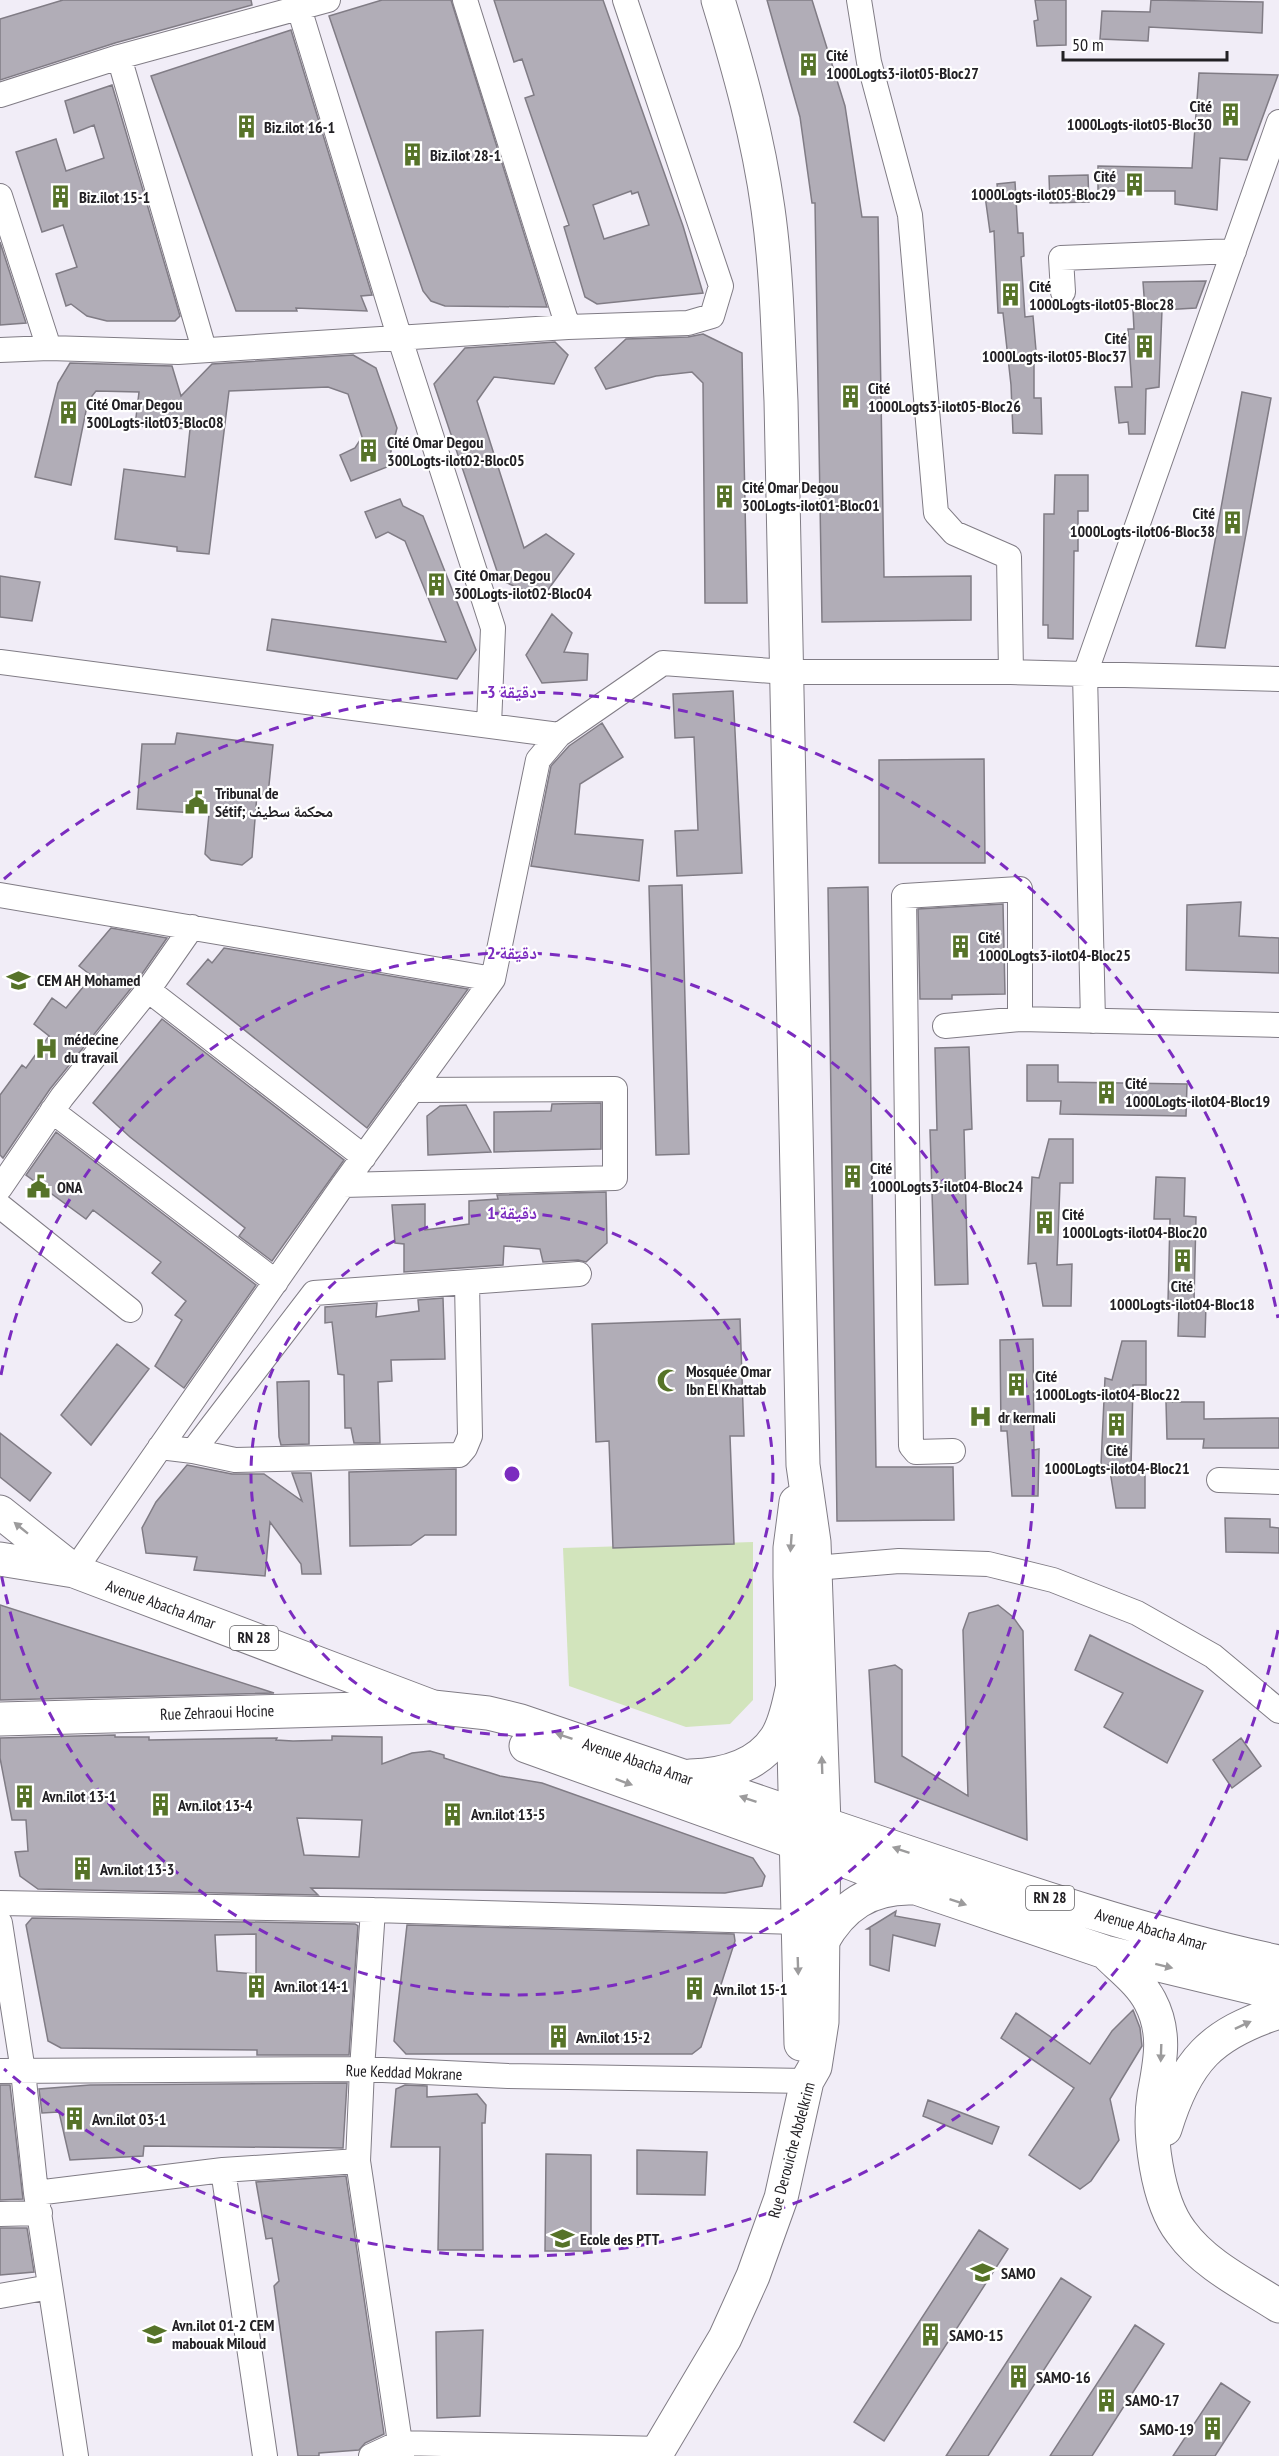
<svg xmlns="http://www.w3.org/2000/svg" width="1279" height="2456" font-family="'PT Sans Narrow','Noto Naskh Arabic',sans-serif">
  <style>
    .green { fill: #d2e4bc }
    .building { fill: #b1adb7; stroke: #807c85; stroke-width: 1.5; fill-rule: evenodd }
    .lines { fill: none; stroke-linecap: round; stroke-linejoin: round }
    .street-casing { stroke: #807c85; stroke-width: 26 }
    .secondary-casing { stroke: #807c85; stroke-width: 35 }
    .primary-casing { stroke: #807c85; stroke-width: 35 }
    .highway-casing { stroke: #807c85; stroke-width: 35 }
    .street { stroke: #fff; stroke-width: 24 }
    .secondary { stroke: #fff; stroke-width: 33 }
    .primary { stroke: #fff; stroke-width: 33 }
    .highway { stroke: #fff; stroke-width: 33 }
    .oneway { fill: #9c9b9c }
    .ring { fill: none; stroke: #7b2cbf; stroke-width: 3; stroke-dasharray: 10 8 }
    .labels { text-anchor: middle; stroke-width: 4.5; stroke-linejoin: round; paint-order: stroke }
    .shield { fill: #fff; stroke: #646366; stroke-width: 1.5 }
    .shield-label { font-size: 15px; font-weight: bold; fill: #222024 }
    .poi-label { font-size: 16px; font-weight: bold; fill: #222024; stroke: #fff; text-anchor: start }
    .street-label { font-size: 16px; fill: #222024; stroke: #fff }
    .centre { fill: #7b2cbf; stroke: #fff; stroke-width: 3 }
    .ring-label { font-size: 18px; text-anchor: middle; font-weight: bold; fill: #7b2cbf; stroke: #fff; stroke-width: 4.5; stroke-linejoin: round; paint-order: stroke }
  </style>
  <rect width="100%" height="100%" fill="#f1edf7"/>
  <path class="green" d="M753,1542V1700L730,1724L686,1727L569,1686L563,1548Z"/>
  <path class="building" d="M63,0H251L252,5L115,43L0,80V19Z
    M382,0H451L547,307L445,306L431,301L423,291L329,16Z
    M494,0H603L683,226L703,293L597,304L585,297L564,227L569,225L525,98L534,95L522,59L514,62ZM631,191L632,194L638,192L649,225L604,239L593,205Z
    M767,0H812L845,106L862,217H878L884,577L971,576V620L822,622L815,203H812L800,117Z
    M1035,0H1066V45L1037,46L1034,21L1038,20Z
    M1151,0L1263,2L1262,33L1149,27L1148,41L1100,39L1102,11L1150,12Z
    M291,30L372,295L361,296L367,311L296,308L297,311H236L151,76Z
    M1199,73L1278,75L1247,160L1220,158L1217,210L1175,204V191H1098V166L1192,168Z
    M112,85L180,316L175,321H107L87,316L71,304L66,306L56,274L77,267L63,225L42,232L16,152L56,139L66,171L104,158L94,125L74,133L65,101Z
    M1088,175L1089,202L1050,203L1049,176Z
    M1015,182L1018,233H1023L1024,256L1021,257L1025,317L1033,316L1037,362L1034,363V398H1041L1042,434L1013,433L1011,385L1003,313H998L994,231L990,232L985,196L998,194L997,184Z
    M0,242L26,323L0,325Z
    M1206,281L1196,308L1162,310L1159,387L1146,389L1145,434H1129L1128,422L1119,423L1115,387H1132L1128,329H1134L1133,310L1145,309L1143,282Z
    M703,334L742,353L747,603H705L703,383L692,372L656,376L606,389L595,368L626,339L688,337Z
    M555,342L568,355L554,384L494,377L477,401L524,548L546,534L574,554L542,598L500,580L434,384L465,348Z
    M353,355L376,368L397,428L387,467L351,481L340,455L355,448L362,437L348,394L328,387L229,391L209,554L177,551V547L115,539L124,469L185,477L190,429L135,426L139,392L96,391L88,401L71,485L35,477L58,383L70,363L172,366L181,396L212,364Z
    M1242,392L1271,398L1225,648L1196,646Z
    M1055,475H1088V511H1078V551H1074L1073,639L1048,638V625H1043L1044,514H1054Z
    M400,499L403,506L423,516L476,650L457,679L267,650L272,619L446,642L405,541L388,532L376,538L365,512Z
    M0,576L40,582L32,621L0,617Z
    M552,614L572,633L564,652L588,654L587,680L542,683L526,655Z
    M733,691L742,873L677,876L675,831L698,830L694,737L675,738L673,694Z
    M602,723L623,757L580,784L575,834L643,840L639,881L531,866L551,766L569,746Z
    M177,733L273,745L268,795L257,794L252,857L242,865L211,860L205,854L209,814L137,809L142,744H175Z
    M984,759L985,863H879V760Z
    M682,885L689,1154L656,1155L649,886Z
    M868,887L876,1467H953L954,1520L837,1521L828,888Z
    M1241,902L1239,936L1279,938V973L1186,970L1187,905Z
    M1003,904L1005,994L952,995V999H920L918,909Z
    M111,928L167,938L137,981L50,1089L3,1158L0,1155V1095L22,1065L26,1068L49,1036L34,1024L52,998L66,1008L92,976L79,966Z
    M224,948L468,989L367,1128L187,984L208,959L212,963Z
    M162,1019L344,1160L272,1261L239,1236L245,1228L130,1137L93,1103Z
    M969,1047L972,1129L964,1130L968,1284L935,1285L930,1130H937L935,1048Z
    M1027,1065H1058V1082L1187,1084L1186,1116L1060,1114L1061,1101H1027Z
    M601,1103V1149L494,1152V1112L551,1111L552,1104Z
    M466,1105L491,1152L428,1155L427,1116L440,1106Z
    M56,1132L256,1285L184,1388L155,1366L182,1320L175,1315L186,1301L152,1273L161,1262L93,1210L86,1219L26,1175Z
    M1049,1139H1073V1183H1060L1057,1265L1072,1264L1071,1306H1043L1036,1263L1028,1264L1032,1177L1039,1178Z
    M1156,1177L1185,1178L1184,1216L1196,1217L1194,1302H1168L1170,1219H1154Z
    M606,1192L607,1243L586,1262L578,1260L543,1262L540,1249L504,1246L503,1265L404,1272V1244L395,1243L392,1205L425,1204V1230L469,1224V1201L498,1199L497,1195Z
    M443,1298L445,1359L391,1360L392,1381L378,1382L380,1443H354L351,1428H345L344,1375L338,1374L332,1322L325,1323V1307L377,1303L376,1317L419,1311L418,1300Z
    M1179,1304L1206,1305L1205,1337L1178,1336Z
    M740,1319L744,1436H730L734,1544L613,1548L609,1441L596,1442L592,1324Z
    M1033,1339L1034,1450L1039,1449L1038,1496H1012L1007,1431H1001L1000,1340Z
    M1122,1341H1146V1385H1133L1131,1467L1145,1466V1508H1116L1109,1465H1101L1105,1378L1112,1380Z
    M117,1344L149,1369L91,1445L61,1415Z
    M309,1381V1444L281,1445L279,1437L277,1382Z
    M1166,1402H1204V1419L1279,1418V1448H1203L1204,1439H1167Z
    M0,1433L51,1473L30,1501L0,1477Z
    M187,1465L232,1474H264L302,1501L292,1473H311L321,1574H302L301,1564L270,1522L265,1576L194,1570L197,1557L146,1553L142,1528L156,1502Z
    M456,1469V1535H425L411,1545L350,1546L349,1472Z
    M1225,1518L1270,1519V1527L1279,1528V1553L1226,1552Z
    M0,1605L274,1693L0,1700Z
    M998,1605L1013,1617L1023,1631L1027,1840L875,1782L869,1670L895,1665L902,1670V1756L968,1796L963,1630L969,1613Z
    M1090,1635L1203,1691L1167,1763L1104,1727L1123,1693L1075,1670Z
    M115,1735V1737H149V1740L277,1738L276,1740L293,1741L332,1740V1736L382,1737V1764L412,1753L430,1751L444,1755V1758L500,1776L542,1783L753,1858L765,1876L762,1886L725,1893L311,1888L318,1895L38,1889L20,1876L15,1852L28,1851L26,1820H12L0,1758V1738ZM297,1818L362,1820L359,1857L304,1855Z
    M1241,1738L1261,1766L1232,1788L1213,1760Z
    M896,1911L895,1916L940,1924L935,1946L893,1935L889,1971L870,1965V1929H867Z
    M32,1918L355,1924L358,1926L349,2055H257V2050L61,2048L48,2041L26,1925ZM256,1934V1974L217,1971L215,1935Z
    M407,1925L734,1934L735,1941L701,2047L692,2054H406L394,2041Z
    M1133,2010L1140,2028L1142,2046L1110,2099L1119,2140L1091,2181L1080,2189L1029,2155L1074,2088L1001,2038L1016,2013L1090,2064L1112,2031Z
    M347,2083L343,2148L144,2146L143,2156L70,2160L59,2112L42,2113L39,2089L90,2085Z
    M0,2085H10L23,2199L0,2200Z
    M405,2085L427,2086V2097L477,2094L486,2105L485,2123H482L483,2250H438L440,2147H391L396,2089Z
    M928,2100L999,2127L992,2144L923,2116Z
    M637,2150L707,2152L705,2195L637,2194Z
    M546,2154L591,2155V2251H545Z
    M346,2176L384,2434L365,2443L359,2450L319,2453V2456H298L274,2286L279,2281L272,2238L266,2239L256,2182Z
    M0,2228H27L34,2272L0,2275Z
    M979,2230L1008,2249L884,2441L854,2422Z
    M1061,2278L1091,2297L988,2456H946Z
    M1135,2325L1164,2344L1092,2456H1050Z
    M483,2330L480,2416L437,2418L436,2332Z
    M1221,2383L1250,2402L1215,2456H1173Z"/>
  <g class="lines">
    <defs>
      <path id="street" d="M465,0L568,327
        M859,0L869,62L910,215L936,513L954,533L1009,557L1011,672
        M299,8L400,339L493,628L489,725
        M119,57L204,349
        M0,95L119,57L328,0
        M0,196L49,348
        M1063,292L1061,258L1234,251
        M0,350L49,348L178,352L568,327L688,323L712,316L721,286L625,0
        M0,662L559,735
        M0,895L493,979
        M148,990L364,1157
        M1093,1021L1085,674L1279,122
        M945,1026L1020,1019L1279,1025
        M52,1111L276,1282
        M343,1185L615,1178V1089L412,1090
        M0,1188L62,1097L148,990L192,927
        M0,1206L130,1310
        M160,1447L193,1451L314,1293L579,1274
        M193,1451L235,1460L459,1455L465,1448L470,1436L467,1283
        M953,1451L916,1452L911,1446L904,896L1020,889V1019
        M1219,1480L1279,1482
        M74,1571L343,1185L493,979L538,760L559,735L663,663L786,672H1011L1279,679
        M800,1573L815,1568L899,1561L988,1564L1053,1580L1137,1613L1213,1656L1279,1711
        M0,1903L373,1910L797,1922
        M373,1910L362,2069L358,2161L402,2456
        M0,1923L23,2071L36,2193L76,2456
        M0,2071L362,2069L508,2076L807,2081
        M223,2170L265,2456
        M36,2193L223,2170L358,2161
        M0,2214L40,2213
        M0,2296L50,2287
        M371,2456L399,2443L662,2449"/>
      <path id="secondary" d="M796,1502L790,1548V1577L801,2044
        M0,1719L433,1707
        M655,2456L725,2338L753,2276L781,2198L807,2081L815,2067L822,2022L824,1824L814,1542L803,1465L781,401C778,337 777,273 768,209C758,137 739,69 718,0"/>
      <path id="primary" d="M0,1512L73,1570
        M0,1559L74,1571L433,1707L488,1713L521,1721L824,1824
        M526,1746L824,1853
        M690,1776C722,1775 757,1767 776,1738C786,1723 789,1702 793,1685"/>
      <path id="highway" d="M824,1824C974,1874 1124,1929 1279,1962
        M824,1853L916,1888L1105,1952L1279,1994
        M822,1942C842,1906 870,1887 912,1888
        M1107,1954C1122,1969 1140,1982 1150,2001C1167,2033 1160,2062 1154,2095C1148,2133 1157,2201 1181,2232C1205,2265 1245,2284 1279,2306
        M1165,2129C1186,2060 1211,2034 1279,2012"/>
    </defs>
    <use href="#street" class="street-casing"/>
    <use href="#secondary" class="secondary-casing"/>
    <use href="#primary" class="primary-casing"/>
    <use href="#highway" class="highway-casing"/>
    <use href="#street" class="street"/>
    <use href="#secondary" class="secondary"/>
    <use href="#primary" class="primary"/>
    <use href="#highway" class="highway"/>
  </g>
  <defs><path id="oneway-solid" d="M-6-.8H1V-3.2L6.5 0L1 3.2V.8H-6Z" transform="scale(1.5)"/></defs>
  <g class="oneway">
    <use href="#oneway-solid" transform="translate(21 1528) rotate(-141)"/>
    <use href="#oneway-solid" transform="translate(791 1543) rotate(94)"/>
    <use href="#oneway-solid" transform="translate(564 1736) rotate(-161)"/>
    <use href="#oneway-solid" transform="translate(822 1765) rotate(-92)"/>
    <use href="#oneway-solid" transform="translate(624 1782) rotate(20)"/>
    <use href="#oneway-solid" transform="translate(748 1799) rotate(-161)"/>
    <use href="#oneway-solid" transform="translate(901 1850) rotate(-161)"/>
    <use href="#oneway-solid" transform="translate(958 1902) rotate(19)"/>
    <use href="#oneway-solid" transform="translate(798 1966) rotate(88)"/>
    <use href="#oneway-solid" transform="translate(1164 1966) rotate(14)"/>
    <use href="#oneway-solid" transform="translate(1243 2025) rotate(-25)"/>
    <use href="#oneway-solid" transform="translate(1161 2053) rotate(92)"/>
  </g>
  <g class="ring">
    <circle cx="512" cy="1474" r="261"/>
    <path d="M1 1375A521 521 0 1 1 1 1573"/>
    <path d="M1278 1630A782 782 0 0 1 4 2069M4 879A782 782 0 0 1 1278 1318"/>
  </g>
  <defs>
    <symbol id="building-bare" viewBox="-9 -9 18 18"><path d="M-4-6H4V6H1V3H-1V6H-4ZM-2.5-4.3h1.7v1.8h-1.7ZM.8-4.3h1.7v1.8H.8ZM-2.5-1h1.7V.8h-1.7ZM.8-1h1.7V.8H.8Z" fill="#567328" stroke="#fff" stroke-width="2.5" paint-order="stroke"/></symbol>
    <symbol id="civic-bare" viewBox="-9 -9 18 18"><path d="M-.6-6.5H3V-4.5H.6V-3L4-1V1h2V6H-6V1h2V-1L-.6-3ZM-1.2 2.5V6h2.4V2.5Z" fill="#567328" stroke="#fff" stroke-width="2.5" paint-order="stroke"/></symbol>
    <symbol id="school-bare" viewBox="-9 -9 18 18"><path d="M0-5L7-2L0 1L-7-2ZM-4 1L0 2.5L4 1V4Q0 6-4 4Z" fill="#567328" stroke="#fff" stroke-width="2.5" paint-order="stroke"/></symbol>
    <symbol id="hospital-bare" viewBox="-9 -9 18 18"><path d="M-5-5h3v3.5h4V-5h3V5h-3V1.5h-4V5h-3Z" fill="#567328" stroke="#fff" stroke-width="2.5" paint-order="stroke"/></symbol>
    <symbol id="mosque-bare" viewBox="-9 -9 18 18"><path d="M3.5-4.9A6 6 0 1 0 3.5 4.9A5 5 0 1 1 3.5-4.9Z" fill="#567328" stroke="#fff" stroke-width="2.5" paint-order="stroke"/></symbol>
    <symbol id="university-bare" viewBox="-9 -9 18 18"><path d="M0-5L7-2L0 1L-7-2ZM-4 1L0 2.5L4 1V4Q0 6-4 4Z" fill="#567328" stroke="#fff" stroke-width="2.5" paint-order="stroke"/></symbol>
  </defs>
  <g fill-rule="evenodd">
    <use href="#building-bare" x="792" y="48" width="33" height="33"/>
    <use href="#building-bare" x="1214" y="98" width="33" height="33"/>
    <use href="#building-bare" x="230" y="110" width="33" height="33"/>
    <use href="#building-bare" x="396" y="138" width="33" height="33"/>
    <use href="#building-bare" x="1118" y="168" width="33" height="33"/>
    <use href="#building-bare" x="44" y="180" width="33" height="33"/>
    <use href="#building-bare" x="994" y="278" width="33" height="33"/>
    <use href="#building-bare" x="1128" y="330" width="33" height="33"/>
    <use href="#building-bare" x="834" y="380" width="33" height="33"/>
    <use href="#building-bare" x="52" y="396" width="33" height="33"/>
    <use href="#building-bare" x="352" y="434" width="33" height="33"/>
    <use href="#building-bare" x="708" y="480" width="33" height="33"/>
    <use href="#building-bare" x="1216" y="506" width="33" height="33"/>
    <use href="#building-bare" x="420" y="568" width="33" height="33"/>
    <use href="#civic-bare" x="180" y="786" width="33" height="33"/>
    <use href="#building-bare" x="944" y="930" width="33" height="33"/>
    <use href="#school-bare" x="2" y="964" width="33" height="33"/>
    <use href="#hospital-bare" x="30" y="1032" width="33" height="33"/>
    <use href="#building-bare" x="1090" y="1076" width="33" height="33"/>
    <use href="#building-bare" x="836" y="1160" width="33" height="33"/>
    <use href="#civic-bare" x="22" y="1170" width="33" height="33"/>
    <use href="#building-bare" x="1028" y="1206" width="33" height="33"/>
    <use href="#building-bare" x="1166" y="1244" width="33" height="33"/>
    <use href="#mosque-bare" x="652" y="1364" width="33" height="33"/>
    <use href="#building-bare" x="1000" y="1368" width="33" height="33"/>
    <use href="#hospital-bare" x="964" y="1400" width="33" height="33"/>
    <use href="#building-bare" x="1100" y="1408" width="33" height="33"/>
    <use href="#building-bare" x="8" y="1780" width="33" height="33"/>
    <use href="#building-bare" x="144" y="1788" width="33" height="33"/>
    <use href="#building-bare" x="436" y="1798" width="33" height="33"/>
    <use href="#building-bare" x="66" y="1852" width="33" height="33"/>
    <use href="#building-bare" x="240" y="1970" width="33" height="33"/>
    <use href="#building-bare" x="678" y="1972" width="33" height="33"/>
    <use href="#building-bare" x="542" y="2020" width="33" height="33"/>
    <use href="#building-bare" x="58" y="2102" width="33" height="33"/>
    <use href="#school-bare" x="546" y="2222" width="33" height="33"/>
    <use href="#university-bare" x="966" y="2256" width="33" height="33"/>
    <use href="#school-bare" x="138" y="2318" width="33" height="33"/>
    <use href="#building-bare" x="914" y="2318" width="33" height="33"/>
    <use href="#building-bare" x="1002" y="2360" width="33" height="33"/>
    <use href="#building-bare" x="1090" y="2384" width="33" height="33"/>
    <use href="#building-bare" x="1196" y="2412" width="33" height="33"/>
  </g>
  <g class="labels">
    <g class="shield">
      <rect x="230" y="1626" width="48" height="24" rx="4.5"/>
      <rect x="1026" y="1886" width="48" height="24" rx="4.5"/>
    </g>
    <g class="shield-label">
      <text x="254" y="1643">RN 28</text>
      <text x="1050" y="1903">RN 28</text>
    </g>
    <g class="poi-label">
      <text x="826" y="61">Cité<tspan x="826" dy="18">1000Logts3-ilot05-Bloc27</tspan></text>
      <text x="1212" y="112" text-anchor="end">Cité<tspan x="1212" dy="18">1000Logts-ilot05-Bloc30</tspan></text>
      <text x="264" y="133">Biz.ilot 16-1</text>
      <text x="430" y="161">Biz.ilot 28-1</text>
      <text x="1116" y="182" text-anchor="end">Cité<tspan x="1116" dy="18">1000Logts-ilot05-Bloc29</tspan></text>
      <text x="79" y="203">Biz.ilot 15-1</text>
      <text x="1029" y="292">Cité<tspan x="1029" dy="18">1000Logts-ilot05-Bloc28</tspan></text>
      <text x="1127" y="344" text-anchor="end">Cité<tspan x="1127" dy="18">1000Logts-ilot05-Bloc37</tspan></text>
      <text x="868" y="394">Cité<tspan x="868" dy="18">1000Logts3-ilot05-Bloc26</tspan></text>
      <text x="86" y="410">Cité Omar Degou<tspan x="86" dy="18">300Logts-ilot03-Bloc08</tspan></text>
      <text x="387" y="448">Cité Omar Degou<tspan x="387" dy="18">300Logts-ilot02-Bloc05</tspan></text>
      <text x="742" y="493">Cité Omar Degou<tspan x="742" dy="18">300Logts-ilot01-Bloc01</tspan></text>
      <text x="1215" y="519" text-anchor="end">Cité<tspan x="1215" dy="18">1000Logts-ilot06-Bloc38</tspan></text>
      <text x="454" y="581">Cité Omar Degou<tspan x="454" dy="18">300Logts-ilot02-Bloc04</tspan></text>
      <text x="215" y="799">Tribunal de<tspan x="215" dy="18">Sétif; محكمة سطيف</tspan></text>
      <text x="978" y="943">Cité<tspan x="978" dy="18">1000Logts3-ilot04-Bloc25</tspan></text>
      <text x="37" y="986">CEM AH Mohamed</text>
      <text x="64" y="1045">médecine<tspan x="64" dy="18">du travail</tspan></text>
      <text x="1125" y="1089">Cité<tspan x="1125" dy="18">1000Logts-ilot04-Bloc19</tspan></text>
      <text x="870" y="1174">Cité<tspan x="870" dy="18">1000Logts3-ilot04-Bloc24</tspan></text>
      <text x="57" y="1193">ONA</text>
      <text x="1062" y="1220">Cité<tspan x="1062" dy="18">1000Logts-ilot04-Bloc20</tspan></text>
      <text x="1182" y="1292" text-anchor="middle">Cité<tspan x="1182" dy="18">1000Logts-ilot04-Bloc18</tspan></text>
      <text x="686" y="1377">Mosquée Omar<tspan x="686" dy="18">Ibn El Khattab</tspan></text>
      <text x="1035" y="1382">Cité<tspan x="1035" dy="18">1000Logts-ilot04-Bloc22</tspan></text>
      <text x="998" y="1423">dr kermali</text>
      <text x="1117" y="1456" text-anchor="middle">Cité<tspan x="1117" dy="18">1000Logts-ilot04-Bloc21</tspan></text>
      <text x="42" y="1802">Avn.ilot 13-1</text>
      <text x="178" y="1811">Avn.ilot 13-4</text>
      <text x="471" y="1820">Avn.ilot 13-5</text>
      <text x="100" y="1875">Avn.ilot 13-3</text>
      <text x="274" y="1992">Avn.ilot 14-1</text>
      <text x="713" y="1995">Avn.ilot 15-1</text>
      <text x="576" y="2043">Avn.ilot 15-2</text>
      <text x="92" y="2125">Avn.ilot 03-1</text>
      <text x="580" y="2245">Ecole des PTT</text>
      <text x="1001" y="2279">SAMO</text>
      <text x="172" y="2331">Avn.ilot 01-2 CEM<tspan x="172" dy="18">mabouak Miloud</tspan></text>
      <text x="949" y="2341">SAMO-15</text>
      <text x="1036" y="2383">SAMO-16</text>
      <text x="1125" y="2406">SAMO-17</text>
      <text x="1194" y="2435" text-anchor="end">SAMO-19</text>
    </g>
    <g class="street-label">
      <text transform="translate(161 1604) rotate(20)" y="6">Avenue Abacha Amar</text>
      <text transform="translate(217 1712) rotate(-2)" y="6">Rue Zehraoui Hocine</text>
      <text transform="translate(638 1761) rotate(19)" y="6">Avenue Abacha Amar</text>
      <text transform="translate(1151 1929) rotate(16)" y="6">Avenue Abacha Amar</text>
      <text transform="translate(404 2072) rotate(2)" y="6">Rue Keddad Mokrane</text>
      <text transform="translate(791 2150) rotate(-75)" y="6">Rue Derouiche Abdelkrim</text>
    </g>
  </g>
  <circle cx="512" cy="1474" r="9" class="centre"/>
  <g class="ring-label">
    <text x="512" y="698">3 دقيقة</text>
    <text x="512" y="959">2 دقيقة</text>
    <text x="512" y="1219">1 دقيقة</text>
  </g>
  <path d="M1063 51v9h164v-9" fill="none" stroke="#222024" stroke-width="3"/>
  <text x="1072" y="51" font-size="18" fill="#222024" stroke="#ffffff" stroke-width="4.5" paint-order="stroke">50 m</text>
</svg>
